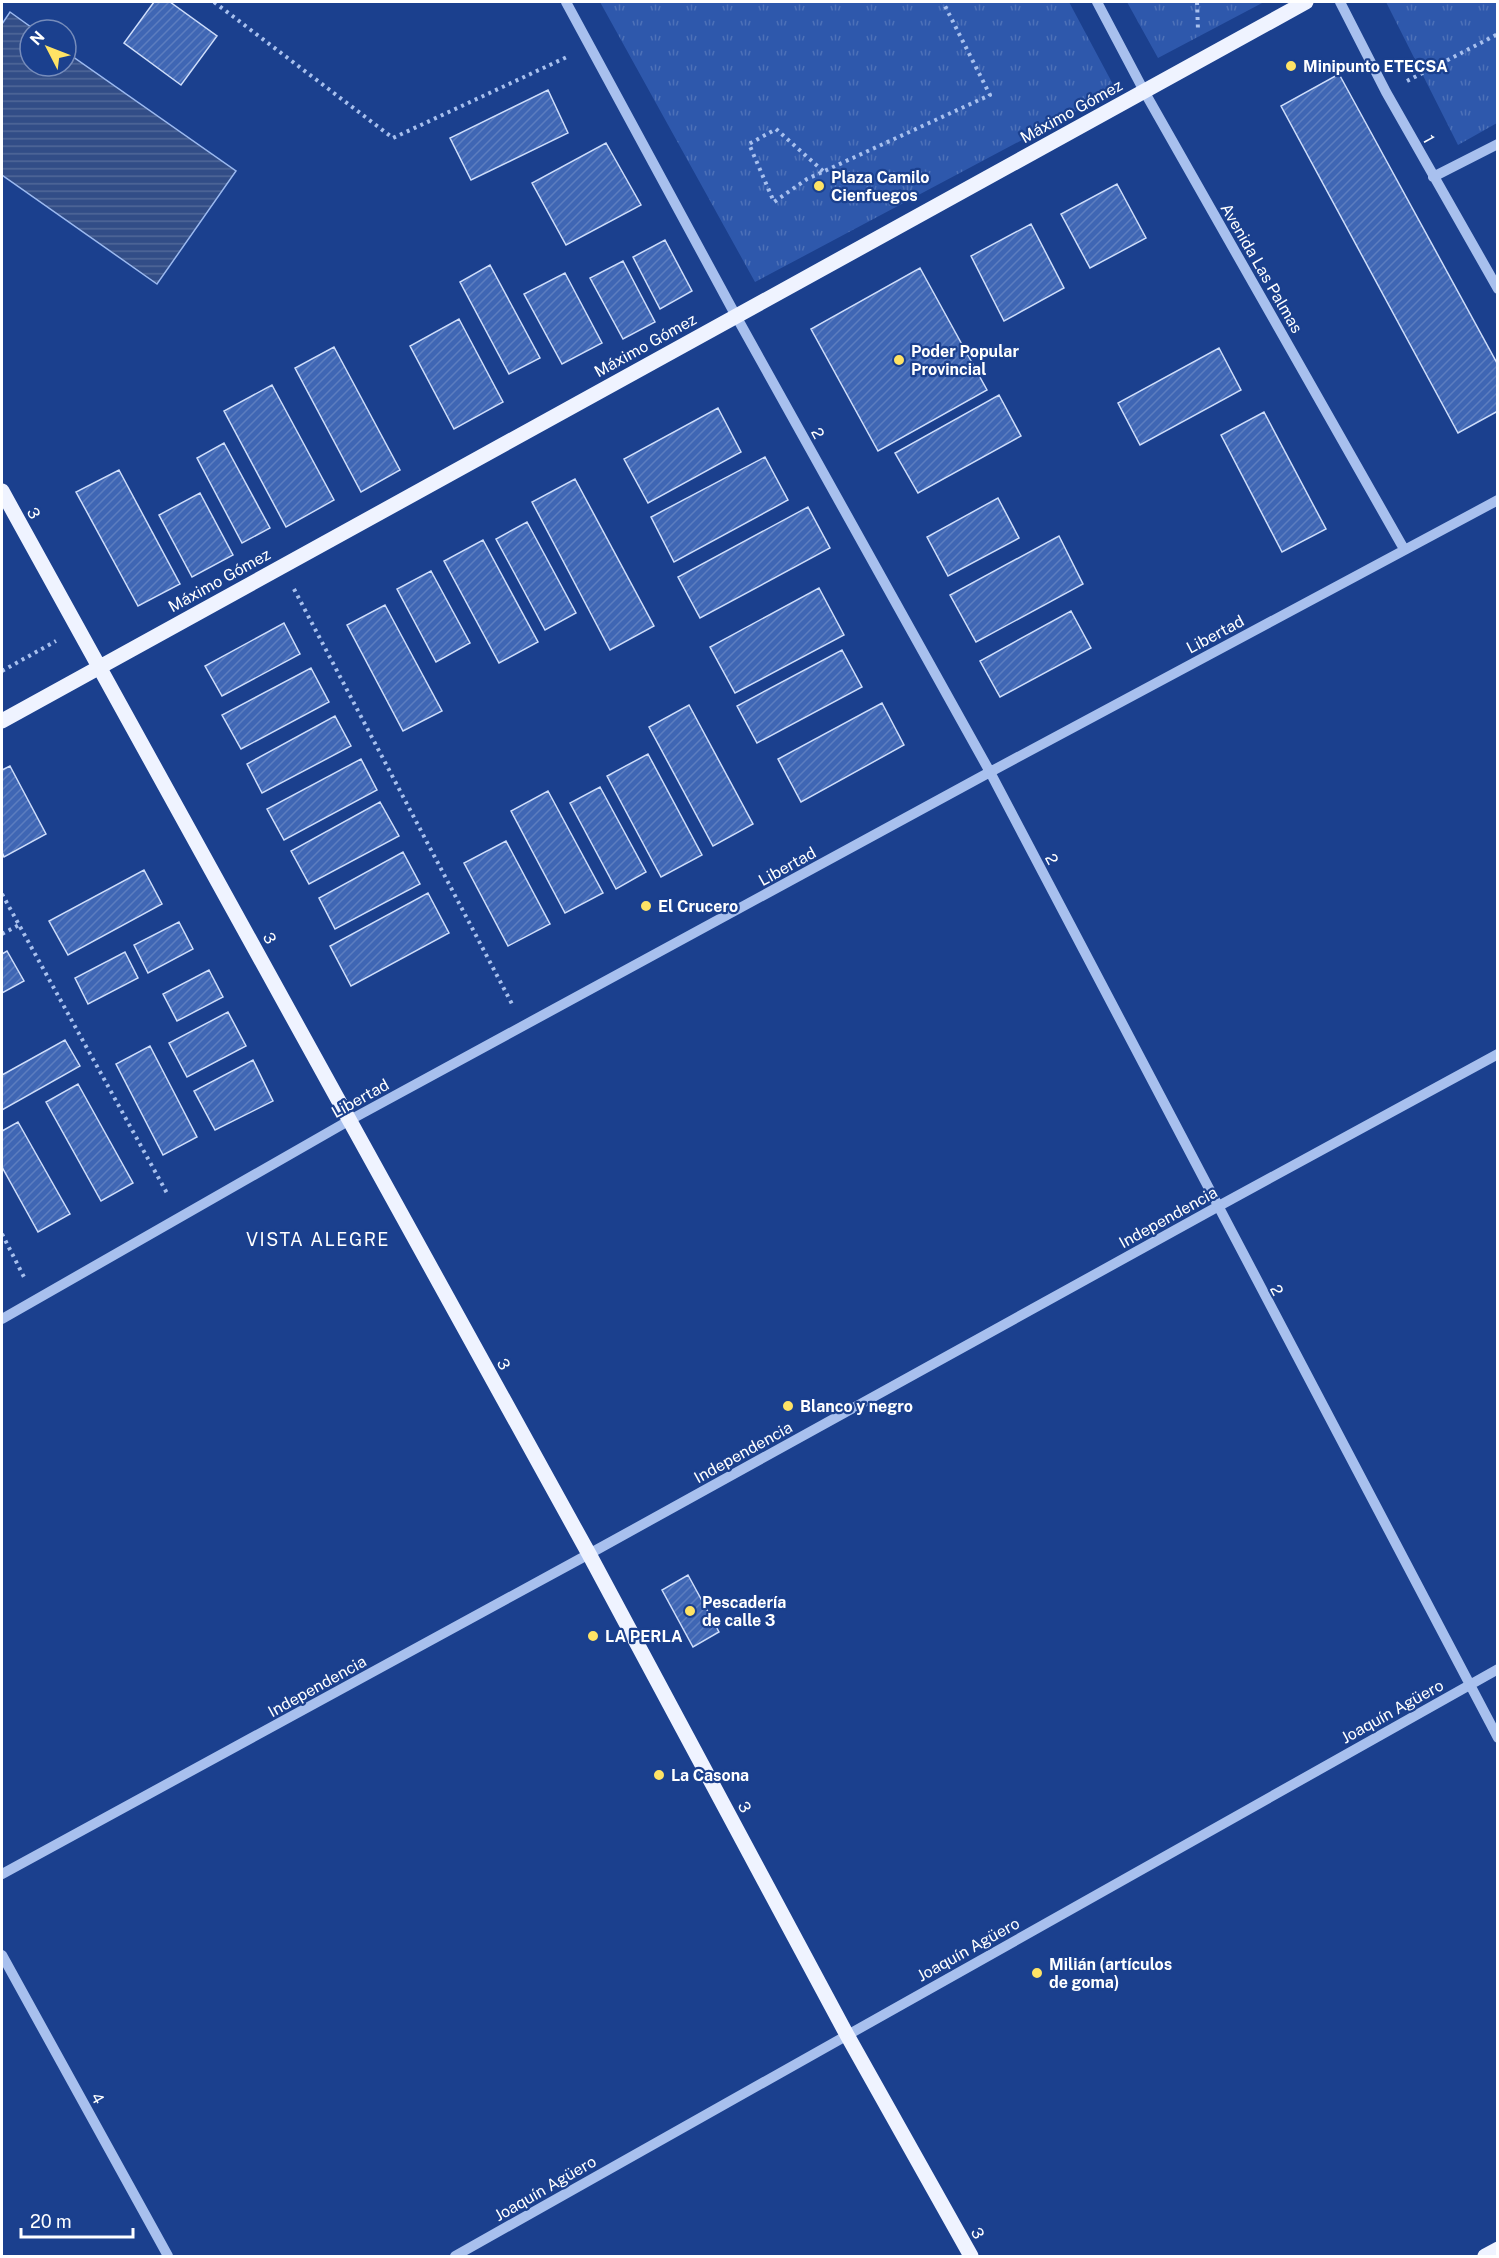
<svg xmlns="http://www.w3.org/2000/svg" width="1499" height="2258" font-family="'Public Sans',sans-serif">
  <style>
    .grass { fill: url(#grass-tufts) }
    .water { fill: url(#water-rules); stroke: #9bb9f0; stroke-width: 1.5 }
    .building { fill: url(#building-hatch); stroke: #ceddfa; stroke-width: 1.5 }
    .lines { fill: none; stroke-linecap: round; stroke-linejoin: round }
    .path { stroke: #a8c0ee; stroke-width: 4; stroke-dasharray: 3 4.5; stroke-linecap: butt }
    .minor { stroke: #a8c0ee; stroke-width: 10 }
    .major { stroke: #eff3ff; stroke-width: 15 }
    .poi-dot { fill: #ffe365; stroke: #1b408e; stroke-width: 2 }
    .labels { text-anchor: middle; stroke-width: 4.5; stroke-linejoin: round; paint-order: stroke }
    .poi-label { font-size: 16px; font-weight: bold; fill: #fff; stroke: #1b408e; text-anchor: start }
    .street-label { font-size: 16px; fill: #fff; stroke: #1b408e }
    .neighbourhood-label { font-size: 18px; letter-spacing: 1.5px; fill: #fff; stroke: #1b408e }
  </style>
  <defs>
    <pattern id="grass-tufts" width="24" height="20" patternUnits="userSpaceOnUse" patternTransform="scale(1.5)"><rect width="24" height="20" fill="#2e58ac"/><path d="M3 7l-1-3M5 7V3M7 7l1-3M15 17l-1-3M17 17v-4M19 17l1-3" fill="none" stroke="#4d71b8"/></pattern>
    <pattern id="water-rules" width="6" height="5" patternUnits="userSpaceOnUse" patternTransform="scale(1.5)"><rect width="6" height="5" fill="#324d87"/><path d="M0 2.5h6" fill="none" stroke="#516899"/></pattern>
    <pattern id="building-hatch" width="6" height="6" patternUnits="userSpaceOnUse" patternTransform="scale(1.5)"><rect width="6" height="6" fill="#3f66b4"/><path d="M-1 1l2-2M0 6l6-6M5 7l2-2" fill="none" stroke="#5c7dbf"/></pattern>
  </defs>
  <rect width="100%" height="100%" fill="#1b408e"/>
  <path class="grass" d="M600,2H1069L1116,90L755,282Z
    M1127,2H1264L1158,58Z
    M1386,2H1497V123L1458,145Z"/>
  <path class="water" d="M10,12L35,30H30V66H66V52L236,171L157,284L2,175V24Z"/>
  <path class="building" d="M154,2H170L217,36L181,85L124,43Z
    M1339,74L1498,365V411L1458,433L1281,106Z
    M548,90L568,133L471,180L450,138Z
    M606,143L641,205L566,245L532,183Z
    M1117,184L1146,238L1090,268L1061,214Z
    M1031,224L1064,288L1004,321L971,256Z
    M665,240L692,291L660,309L633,257Z
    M623,261L655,322L623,339L590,278Z
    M490,265L540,358L509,374L460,282Z
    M920,268L987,390L878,451L811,329Z
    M565,273L602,343L562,364L524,294Z
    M459,319L503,402L454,429L410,346Z
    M334,347L400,470L361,492L295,368Z
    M1219,348L1241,390L1140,445L1118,403Z
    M272,385L334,500L286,527L224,411Z
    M999,395L1021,436L918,493L895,453Z
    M718,408L741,452L648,503L624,459Z
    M1264,412L1326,529L1282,552L1221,435Z
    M224,443L270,528L242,543L197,458Z
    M765,457L788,500L674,562L651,517Z
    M119,470L180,584L138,606L76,492Z
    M575,479L654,626L610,650L532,502Z
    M200,493L233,555L192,577L159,515Z
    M998,498L1019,538L948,576L927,537Z
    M808,507L830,548L700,618L678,577Z
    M527,522L576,613L545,630L496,539Z
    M1059,536L1083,584L976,642L950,595Z
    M483,540L538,642L499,663L444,561Z
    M431,571L470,643L436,662L397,589Z
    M819,588L844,635L735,693L710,647Z
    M385,605L442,711L403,731L347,625Z
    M1071,611L1091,648L1000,697L980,661Z
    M284,623L300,654L222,696L205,666Z
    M842,650L862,687L757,743L737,706Z
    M311,668L329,702L241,749L222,715Z
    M882,703L904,745L801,802L778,759Z
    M689,705L753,824L713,846L649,727Z
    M335,716L351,746L262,793L247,764Z
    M648,754L702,855L661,877L607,776Z
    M361,759L377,790L284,840L267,809Z
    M10,766L46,834L4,857L2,852V770Z
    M600,787L646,872L616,889L570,803Z
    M548,791L603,893L565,913L511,811Z
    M380,802L399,836L309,884L291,851Z
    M506,841L550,924L508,946L464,863Z
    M403,852L420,884L335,929L319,898Z
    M144,870L162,904L68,955L49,921Z
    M428,893L449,933L351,986L330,946Z
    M179,922L193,949L148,973L134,945Z
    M7,951L24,981L2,993V954Z
    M125,952L138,978L88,1004L75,978Z
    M209,970L223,997L177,1021L163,994Z
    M228,1012L246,1046L187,1077L169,1043Z
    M65,1040L80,1066L2,1110V1075Z
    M150,1046L197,1137L163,1155L116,1064Z
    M253,1060L273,1101L215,1130L194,1091Z
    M78,1084L133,1183L101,1201L46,1102Z
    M18,1122L70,1214L38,1232L2,1167V1131Z
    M688,1575L719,1632L693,1647L662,1590Z"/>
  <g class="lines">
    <path class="path" d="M214,2L393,138L569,56
      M1197,2L1198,30
      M1407,81L1498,34
      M823,171L776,129L749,144L774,202L807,179L990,95L943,2
      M294,589L512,1004
      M2,671L56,641
      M2,894L168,1195
      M2,934L19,925
      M2,1234L25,1279"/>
    <path class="minor" d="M566,2L736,316L990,772L1498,1738
      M1097,2L1144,91L1404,549
      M1340,2L1386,92L1498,289
      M1433,177L1498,144
      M2,1319L350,1120L990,772L1498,500
      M2,1874L589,1554L1217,1207L1498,1054
      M2,1955L168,2256
      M455,2256L1498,1669"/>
    <path class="major" d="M2,491L589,1554L847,2035L971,2256
      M2,721L1306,2
      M1485,2256L1498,2249"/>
  </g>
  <g class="poi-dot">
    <circle cx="1291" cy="66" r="6"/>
    <circle cx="819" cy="186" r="6"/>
    <circle cx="899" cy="360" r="6"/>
    <circle cx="646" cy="906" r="6"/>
    <circle cx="788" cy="1406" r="6"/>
    <circle cx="690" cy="1611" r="6"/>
    <circle cx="593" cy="1636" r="6"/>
    <circle cx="659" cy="1775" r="6"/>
    <circle cx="1037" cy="1973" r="6"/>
  </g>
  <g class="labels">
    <g class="poi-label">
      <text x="1303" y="72">Minipunto ETECSA</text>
      <text x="831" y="183">Plaza Camilo<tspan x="831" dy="18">Cienfuegos</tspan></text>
      <text x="911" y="357">Poder Popular<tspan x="911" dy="18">Provincial</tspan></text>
      <text x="658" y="912">El Crucero</text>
      <text x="800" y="1412">Blanco y negro</text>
      <text x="702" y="1608">Pescadería<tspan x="702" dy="18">de calle 3</tspan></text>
      <text x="605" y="1642">LA PERLA</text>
      <text x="671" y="1781">La Casona</text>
      <text x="1049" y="1970">Milián (artículos<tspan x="1049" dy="18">de goma)</tspan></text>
    </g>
    <g class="street-label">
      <text transform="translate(1071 111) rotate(-29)" y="6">Máximo Gómez</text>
      <text transform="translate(1429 139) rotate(61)" y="6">1</text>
      <text transform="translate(1262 268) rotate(60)" y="6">Avenida Las Palmas</text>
      <text transform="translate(645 345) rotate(-29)" y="6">Máximo Gómez</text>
      <text transform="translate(818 433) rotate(61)" y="6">2</text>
      <text transform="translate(34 513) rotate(61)" y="6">3</text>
      <text transform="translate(219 580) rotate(-29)" y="6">Máximo Gómez</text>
      <text transform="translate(1215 634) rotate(-28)" y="6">Libertad</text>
      <text transform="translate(1052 859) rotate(62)" y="6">2</text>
      <text transform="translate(787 866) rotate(-29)" y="6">Libertad</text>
      <text transform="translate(270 938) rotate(61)" y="6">3</text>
      <text transform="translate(360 1098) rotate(-29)" y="6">Libertad</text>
      <text transform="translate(1168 1217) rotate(-29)" y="6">Independencia</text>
      <text transform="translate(1277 1290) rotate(62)" y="6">2</text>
      <text transform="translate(504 1364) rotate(61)" y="6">3</text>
      <text transform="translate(743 1452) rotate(-29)" y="6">Independencia</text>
      <text transform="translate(317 1686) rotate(-29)" y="6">Independencia</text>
      <text transform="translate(1392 1711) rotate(-29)" y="6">Joaquín Agüero</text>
      <text transform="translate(745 1807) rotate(62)" y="6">3</text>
      <text transform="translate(968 1949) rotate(-29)" y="6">Joaquín Agüero</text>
      <text transform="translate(98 2098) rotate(61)" y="6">4</text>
      <text transform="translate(545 2188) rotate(-30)" y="6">Joaquín Agüero</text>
      <text transform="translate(978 2233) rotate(61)" y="6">3</text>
    </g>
    <g class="neighbourhood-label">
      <text x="318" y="1246">VISTA ALEGRE</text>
    </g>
  </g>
  <rect width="1499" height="2258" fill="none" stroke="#ffffff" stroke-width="6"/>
  <g transform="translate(48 48) rotate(312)"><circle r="28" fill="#1b408e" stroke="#768cbb" stroke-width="1.5"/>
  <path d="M0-4.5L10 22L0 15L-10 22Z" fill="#ffe365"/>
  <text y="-9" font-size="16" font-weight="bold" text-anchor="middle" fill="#ffffff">N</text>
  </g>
  <path d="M21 2228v9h112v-9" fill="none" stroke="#ffffff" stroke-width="3"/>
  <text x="30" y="2228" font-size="18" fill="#ffffff" stroke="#1b408e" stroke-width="4.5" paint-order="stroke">20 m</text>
</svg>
